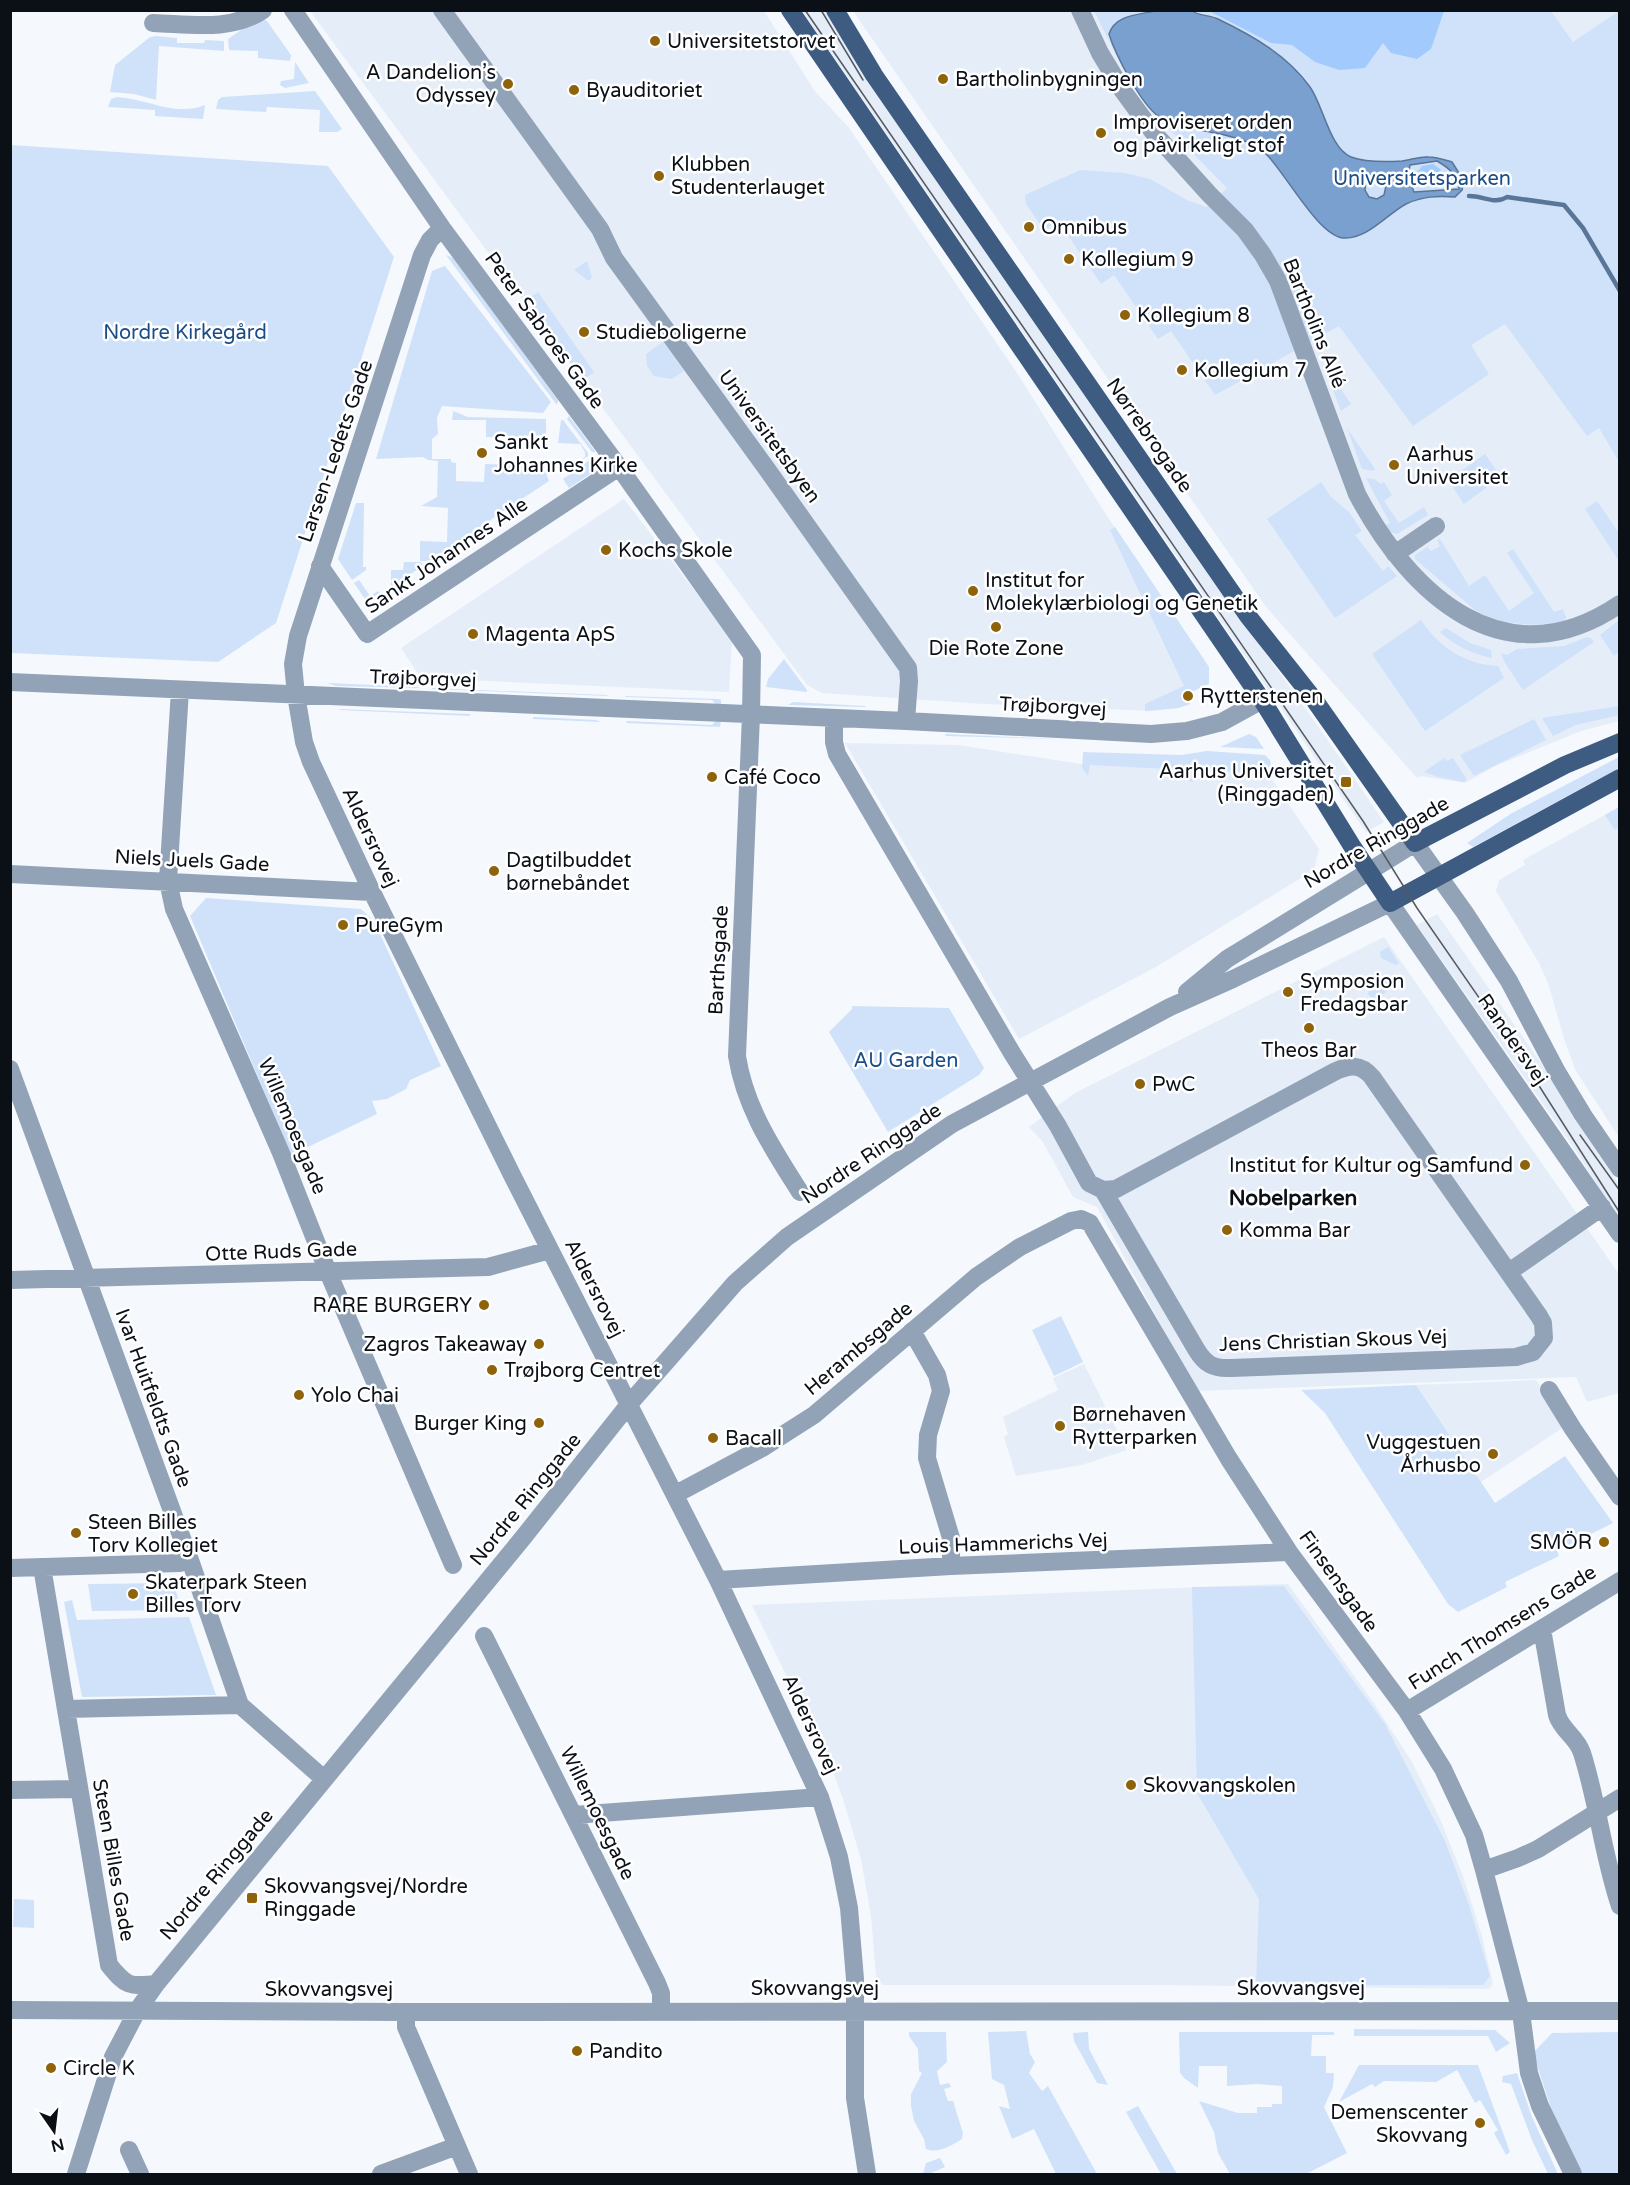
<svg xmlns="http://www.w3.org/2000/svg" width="1630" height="2185" font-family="'Varela Round',sans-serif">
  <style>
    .built { fill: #e5edf8 }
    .green { fill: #cfe2fa }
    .forest { fill: #a3cafc }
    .water { fill: #7aa0d0; stroke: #597598; stroke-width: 1.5; fill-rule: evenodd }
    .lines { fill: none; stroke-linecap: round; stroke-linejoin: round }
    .stream { stroke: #597598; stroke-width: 4.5 }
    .minor { stroke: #92a3b8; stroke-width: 18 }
    .major { stroke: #3e5c81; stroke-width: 18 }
    .tram { stroke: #565a60; stroke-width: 1.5 }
    .poi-dot { fill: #8e6309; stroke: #fff; stroke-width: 2 }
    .labels { text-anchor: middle; stroke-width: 5; stroke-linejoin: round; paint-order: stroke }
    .poi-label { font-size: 20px; fill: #0b1017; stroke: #fff; text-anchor: start }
    .park-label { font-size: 20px; fill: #1a4c88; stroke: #fff }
    .street-label { font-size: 20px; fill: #0b1017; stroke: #fff }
    .neighbourhood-label { font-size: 21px; font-weight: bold; fill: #0b1017; stroke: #fff }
  </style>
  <rect width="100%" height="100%" fill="#f5f9fd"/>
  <path class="built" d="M310,11H764L814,90L849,128L1017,373L1105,513L1209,667V684L1191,692L1190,704L1178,708L1151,711L985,704L822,693L807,685Z
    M802,11H826L1207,572L1325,736L1384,822L1366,832Z
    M853,11H1619V721L1581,731L1495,766L1465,783L1421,776L1417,778L1266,607Z
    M624,499L732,639L729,692L421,678L401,648Z
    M845,743L958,745L1082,764L1268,774L1319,849L1314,870L1156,967L1019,1039Z
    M1619,807L1620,1135L1618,1136L1575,1069L1565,1042L1548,983L1539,963L1496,891L1499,880L1525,865L1523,860Z
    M1437,914L1541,1063L1569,1110L1619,1184V1220L1576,1151L1417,925Z
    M1384,937L1619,1274V1393L1587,1402L1576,1377L1197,1391L1097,1207L1073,1197L1043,1142L1029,1127L1075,1093Z
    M1084,1364L1127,1450L1082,1465L1016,1476L1004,1437L1008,1434L1003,1417L1058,1390L1053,1378Z
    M1536,1380L1567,1425L1481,1482L1416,1385Z
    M1280,1584H1288L1373,1702L1412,1762L1440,1819L1463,1876L1482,1936L1491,1976L1493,1984L1489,1989L1154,1985H883L876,1977L871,1916L861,1859L843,1799L833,1772L752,1605Z"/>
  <path class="green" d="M1094,11H1551L1573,42L1619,11V462L1599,428L1587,436L1505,324L1471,345L1489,374L1413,426L1339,326L1215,395L1171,331L1158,339L1114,275L1101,284L1058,221L1044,230L1026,204L1025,195L1080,170L1125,173L1150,179L1187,200L1206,207L1227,188L1160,120L1129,80Z
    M262,18L267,21L291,55L290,61L258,58V51L229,50L228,39L257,19Z
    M156,36L177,38V43H204L205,40L224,41V51L159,46L156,100L134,94L110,92L115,65L150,37Z
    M295,62L309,83L285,88L280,85L281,81L294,79Z
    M315,91L342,129L337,132H319L320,110L267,107L266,112L216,109L218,100L222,97Z
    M117,97C148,99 175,117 205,105L203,119L155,116V110L108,107L111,99Z
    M11,145L328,166L394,257L276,623L218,662L11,653Z
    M446,255L453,258L558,400V403L556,404Z
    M587,261L592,277L590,280H587L574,270Z
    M445,266L551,402L543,413L442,406L437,418L438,434L432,439V459H451V462L456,463V481L484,482L485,464L519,465L522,460L545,461V470L549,481L429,561H420V541L447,542L448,508L421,506L437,497L438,461L428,460L423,457L376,459L432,271Z
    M538,292L594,372L583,380L524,301Z
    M663,342L684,371L672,379L654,376L647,366L646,354Z
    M1327,369L1351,404L1341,411L1325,370Z
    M453,411L468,417L546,419V435L523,436L521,438L486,437V420H452Z
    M569,416L595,451V452H592L567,419Z
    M561,420H563L588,453V456L560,475L558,460L579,461L585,457V452L580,444L558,443Z
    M1347,428L1375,469L1373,471L1362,469Z
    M1485,454L1501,477L1464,504L1448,480Z
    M591,459L598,469L569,488L563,479Z
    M1366,478L1374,479L1381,484L1384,482L1392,495L1384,501L1399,523L1424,507L1428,515L1397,534L1390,532L1386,525L1390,523Z
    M1321,482L1331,497L1349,512L1362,531L1355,535L1383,571L1388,566L1397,576L1335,618L1267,519Z
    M1597,501L1619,533V561L1585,509Z
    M356,503H364L363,567H366V570L352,580L338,559Z
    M1115,527L1209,667V684L1191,692L1190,704L1178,708L1145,711V704L1184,686L1110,530Z
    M1440,539L1469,586L1485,575L1509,611L1534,593L1507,553L1513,549L1554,612L1563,609L1566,617L1565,621C1536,627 1501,626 1475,610L1415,559V555L1427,547L1431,551L1440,546L1437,540Z
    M404,562H421L423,566L391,586V570H403Z
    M359,580L370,596L378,591L380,593L367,602L354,583Z
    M1421,620C1438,646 1465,665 1498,666L1504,678L1425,731L1372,654Z
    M1619,620V652L1614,656L1600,635Z
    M1446,628L1470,643L1491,650L1492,658C1473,654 1455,646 1440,632Z
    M1587,637L1591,638L1594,642L1523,690L1505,663L1501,653L1507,655L1517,649L1564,646Z
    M784,659L807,690V692L766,687L768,679Z
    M327,683L418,687L419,688L336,686Z
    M432,688L606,695L609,696L432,689Z
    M625,696L719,699L721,700V706H717L712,700L625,697Z
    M793,702L865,706L866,707L788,705Z
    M1619,706V715L1576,725L1553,736L1542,718Z
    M339,709L470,714V716L340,710Z
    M533,717L596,720L601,722L533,719Z
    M1534,719L1546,740L1474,776L1460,755Z
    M627,721L712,725L716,721H721L720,727L626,723Z
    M946,734L1057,739L945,736Z
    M1249,734L1256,737L1264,749L1220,747Z
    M1207,751L1265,755L1270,760L1271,764L1262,782L1261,773L1194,770L1193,782L1188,781V770L1090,765L1088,776L1082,768L1083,752L1181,755Z
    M1619,757V768L1473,847L1467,843L1512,813Z
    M1444,758L1446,761L1453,758L1467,780L1464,782L1439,777L1424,772Z
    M1619,807V827L1615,830L1605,815Z
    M206,898L361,909L374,921L441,1066L410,1080L406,1089L387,1099L372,1101L377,1114L291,1155L190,916Z
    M1388,947L1399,963L1396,965L1381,958L1380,952Z
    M1396,978L1400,982L1374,1001L1368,994L1369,988Z
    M852,1006L949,1008L984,1068L979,1075L888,1132L829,1032L852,1009Z
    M1061,1316L1083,1362L1054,1376L1032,1330Z
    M1416,1385L1495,1503L1565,1456L1613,1523L1557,1551L1559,1556L1505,1582L1507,1587L1458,1612L1448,1604L1325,1413L1301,1390Z
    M173,1583L182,1610L92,1611L88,1584Z
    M1284,1586L1385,1724L1445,1841L1469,1905L1490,1976L1483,1985H1256L1259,1899L1197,1793L1192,1587Z
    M72,1600L77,1620L189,1617L216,1695L82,1697L64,1602Z
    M14,1899L34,1900V1928L13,1927Z
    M1354,2029L1495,2030L1510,2043L1496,2052L1488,2036H1354Z
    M1026,2031L1030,2054L1035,2062L1029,2073L1042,2091L1048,2086L1096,2172L1095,2174H1056L1034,2129L1012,2139L999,2106L1010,2109L1004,2085L992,2079L988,2032Z
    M909,2032H946L947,2062L937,2071L940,2085L949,2083L951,2087L944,2089L948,2101H953L963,2133L962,2139C951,2146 938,2154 926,2149L924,2139L914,2121L911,2106V2094L922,2073L919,2071L918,2049L909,2036Z
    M1088,2032L1089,2049L1108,2085L1097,2083L1074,2041L1073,2033Z
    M1179,2032H1334V2035H1312L1311,2056H1326V2073H1334L1333,2087L1324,2107L1347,2153L1306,2174H1230L1218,2153L1214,2132L1199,2101L1238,2113H1257V2107H1272V2104H1282V2086L1257,2084L1227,2086V2066H1199L1198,2088L1184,2078L1180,2073Z
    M1619,2032V2174H1582L1551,2108L1533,2053L1552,2033Z
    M1359,2065H1478L1510,2152L1506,2155L1494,2133L1498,2130L1480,2100L1475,2103L1457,2070L1436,2082L1384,2081L1375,2087L1372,2084L1339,2102Z
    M1517,2073L1532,2117L1558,2174H1548L1532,2140L1511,2084L1502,2082L1503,2076Z
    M1138,2106L1177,2174H1161L1126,2112Z
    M940,2158L945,2167L929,2174H923L926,2163Z"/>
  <path class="forest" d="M1209,11H1444L1431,49L1417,59L1391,53L1383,43L1365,68L1339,70L1315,62L1292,45L1271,43Z
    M1433,164L1440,169L1445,181L1432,186L1419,184L1416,174L1422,166Z"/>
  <path class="water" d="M1155,11H1192C1199,16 1210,15 1218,19C1253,36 1287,55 1310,87C1323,105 1330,149 1351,157C1365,162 1387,162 1402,161C1411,160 1420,156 1429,157C1436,157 1445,160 1452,162L1464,181L1462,190L1455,197C1437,196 1423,196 1406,204C1387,214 1367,240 1343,238C1318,235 1286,174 1267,155C1249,138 1228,136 1205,131C1189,128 1171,125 1158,116C1141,104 1115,54 1109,34C1115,15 1137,15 1155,11ZM1437,161C1449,168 1457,174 1459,189L1414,192L1408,176L1410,165ZM1373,178L1381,180L1386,186L1384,195L1377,199L1369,197L1365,190L1366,182Z"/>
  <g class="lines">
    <path class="stream" d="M1469,196C1484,196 1495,205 1507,197L1564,205L1583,228L1620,291"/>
    <path class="minor" d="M293,10L442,228L619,467L752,655L751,715L737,1056C745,1108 773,1149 800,1192
      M442,10L600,229L614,258L769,472L908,668L909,681L906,721
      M1080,10L1100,53L1123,91L1153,132L1209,194L1245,230L1263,255L1278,281L1357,494C1411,596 1505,682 1620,604
      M153,23C189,24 231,32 263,10
      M442,228L430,240L422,255L298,636L293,664L296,695L304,742L311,762L372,892L512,1175L718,1580L820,1797L839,1857L849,1908L855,1979V2098L867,2174
      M1395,554L1436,526
      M320,566L367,634L619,467
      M10,682L906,721L1151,734L1187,731L1222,722L1262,700
      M180,690L168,881L174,909L281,1153L328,1272L453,1565
      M834,719V742L837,754L1012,1053L1058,1126L1089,1183L1103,1190L1116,1189L1334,1072C1349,1065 1360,1063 1372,1077L1539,1316L1543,1323L1544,1338L1533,1352L1516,1357L1231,1368C1213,1369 1205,1364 1196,1349L1103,1190
      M10,874L372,892
      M1187,992L1227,959L1415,843L1465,913L1509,981L1557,1072L1583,1115L1620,1169
      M10,1069L190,1560L240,1705L324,1779
      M1509,1272L1602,1207
      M10,1280L488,1267L550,1250
      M912,1331L937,1375L941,1391L928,1435L927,1458L951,1538V1566
      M1549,1390L1573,1429L1620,1497
      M676,1494L764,1447L814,1415L976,1277L1020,1247L1071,1221L1081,1219L1090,1223L1229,1459L1289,1552L1407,1711L1443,1769L1474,1835L1484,1870L1521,2012L1529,2073L1540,2106L1573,2174
      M42,1567L109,1965C126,1986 129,1987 156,1984
      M10,1568L180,1563L190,1560
      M718,1580L951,1566L1289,1552
      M1542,1629L1557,1715C1562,1731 1577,1737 1582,1753C1598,1803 1603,1856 1620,1906
      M484,1636L657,1983L661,1993V2011
      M66,1709L240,1705
      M1407,1711L1620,1581
      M10,1790L79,1789
      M574,1815L820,1797
      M1484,1870L1518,1858L1538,1849L1620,1798
      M10,2010L406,2012L1620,2011
      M406,2012V2027L469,2174
      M129,2150L140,2174
      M76,2174L113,2057L137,2011L156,1984L522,1539L630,1403L735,1283L787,1237L952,1124L1170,1007L1233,979L1390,903L1620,1234
      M381,2174L457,2146"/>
    <path class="major" d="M790,10L1262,700L1352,846L1390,903L1620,778
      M835,10L874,75L1248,616L1313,698L1415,843L1565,765L1620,742"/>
    <path class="tram" d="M805,10L1363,821L1417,908L1529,1070L1620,1213
      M821,10L863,80
      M1580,1135L1620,1191"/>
  </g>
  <g class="poi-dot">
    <circle cx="655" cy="41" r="6"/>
    <circle cx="943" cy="79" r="6"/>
    <circle cx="508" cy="84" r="6"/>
    <circle cx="574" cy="90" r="6"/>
    <circle cx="1101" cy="133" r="6"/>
    <circle cx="659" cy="176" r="6"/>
    <circle cx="1029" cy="227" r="6"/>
    <circle cx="1069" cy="259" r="6"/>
    <circle cx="1125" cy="315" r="6"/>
    <circle cx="584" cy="332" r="6"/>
    <circle cx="1182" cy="370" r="6"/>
    <circle cx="482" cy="453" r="6"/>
    <circle cx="1394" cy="465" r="6"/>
    <circle cx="606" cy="550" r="6"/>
    <circle cx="973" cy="591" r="6"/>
    <circle cx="996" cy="627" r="6"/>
    <circle cx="473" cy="634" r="6"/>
    <circle cx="1188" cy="696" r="6"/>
    <circle cx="712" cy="777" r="6"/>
    <rect x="1340" y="776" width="12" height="12" rx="3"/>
    <circle cx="494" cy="871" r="6"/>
    <circle cx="343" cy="925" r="6"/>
    <circle cx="1288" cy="992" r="6"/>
    <circle cx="1309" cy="1028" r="6"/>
    <circle cx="1140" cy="1084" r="6"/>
    <circle cx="1525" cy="1165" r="6"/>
    <circle cx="1227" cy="1230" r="6"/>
    <circle cx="484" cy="1305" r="6"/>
    <circle cx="539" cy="1344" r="6"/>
    <circle cx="492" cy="1370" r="6"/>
    <circle cx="299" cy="1395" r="6"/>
    <circle cx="539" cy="1423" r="6"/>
    <circle cx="1060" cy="1426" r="6"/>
    <circle cx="713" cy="1438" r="6"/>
    <circle cx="1493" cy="1454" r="6"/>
    <circle cx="76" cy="1533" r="6"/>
    <circle cx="1604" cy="1542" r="6"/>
    <circle cx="133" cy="1594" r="6"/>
    <circle cx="1131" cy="1785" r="6"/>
    <rect x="246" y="1892" width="12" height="12" rx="3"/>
    <circle cx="577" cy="2051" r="6"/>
    <circle cx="51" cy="2068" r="6"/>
    <circle cx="1480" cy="2123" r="6"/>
  </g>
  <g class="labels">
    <g class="poi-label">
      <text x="667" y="48">Universitetstorvet</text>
      <text x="496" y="79" text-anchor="end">A Dandelion’s<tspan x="496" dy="23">Odyssey</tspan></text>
      <text x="955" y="86">Bartholinbygningen</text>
      <text x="586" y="97">Byauditoriet</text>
      <text x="1113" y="129">Improviseret orden<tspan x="1113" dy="23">og påvirkeligt stof</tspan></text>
      <text x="671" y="171">Klubben<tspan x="671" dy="23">Studenterlauget</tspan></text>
      <text x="1041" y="234">Omnibus</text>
      <text x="1081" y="266">Kollegium 9</text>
      <text x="1137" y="322">Kollegium 8</text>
      <text x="596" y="339">Studieboligerne</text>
      <text x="1194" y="377">Kollegium 7</text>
      <text x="494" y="449">Sankt<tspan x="494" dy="23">Johannes Kirke</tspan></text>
      <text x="1406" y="461">Aarhus<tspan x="1406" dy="23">Universitet</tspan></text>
      <text x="618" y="557">Kochs Skole</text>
      <text x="985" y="587">Institut for<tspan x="985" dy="23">Molekylærbiologi og Genetik</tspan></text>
      <text x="485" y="641">Magenta ApS</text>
      <text x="996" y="655" text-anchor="middle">Die Rote Zone</text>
      <text x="1200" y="703">Rytterstenen</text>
      <text x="1334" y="778" text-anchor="end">Aarhus Universitet<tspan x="1334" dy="23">(Ringgaden)</tspan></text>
      <text x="724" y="784">Café Coco</text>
      <text x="506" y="867">Dagtilbuddet<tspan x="506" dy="23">børnebåndet</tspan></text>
      <text x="355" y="932">PureGym</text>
      <text x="1300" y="988">Symposion<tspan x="1300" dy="23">Fredagsbar</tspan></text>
      <text x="1309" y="1057" text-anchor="middle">Theos Bar</text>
      <text x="1152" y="1091">PwC</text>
      <text x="1513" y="1172" text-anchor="end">Institut for Kultur og Samfund</text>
      <text x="1239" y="1237">Komma Bar</text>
      <text x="472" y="1312" text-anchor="end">RARE BURGERY</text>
      <text x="527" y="1351" text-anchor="end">Zagros Takeaway</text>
      <text x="504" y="1377">Trøjborg Centret</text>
      <text x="311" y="1402">Yolo Chai</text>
      <text x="1072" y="1421">Børnehaven<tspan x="1072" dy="23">Rytterparken</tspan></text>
      <text x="527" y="1430" text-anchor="end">Burger King</text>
      <text x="725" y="1445">Bacall</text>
      <text x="1481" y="1449" text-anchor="end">Vuggestuen<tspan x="1481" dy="23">Århusbo</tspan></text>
      <text x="88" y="1529">Steen Billes<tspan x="88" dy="23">Torv Kollegiet</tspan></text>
      <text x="1592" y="1549" text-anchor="end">SMÖR</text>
      <text x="145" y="1589">Skaterpark Steen<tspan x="145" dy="23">Billes Torv</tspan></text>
      <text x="1143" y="1792">Skovvangskolen</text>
      <text x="264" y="1893">Skovvangsvej/Nordre<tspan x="264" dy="23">Ringgade</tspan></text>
      <text x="589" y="2058">Pandito</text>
      <text x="63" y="2075">Circle K</text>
      <text x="1468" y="2119" text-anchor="end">Demenscenter<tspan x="1468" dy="23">Skovvang</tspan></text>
    </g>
    <g class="park-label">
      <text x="1422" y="185">Universitetsparken</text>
      <text x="185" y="339">Nordre Kirkegård</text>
      <text x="906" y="1067">AU Garden</text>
    </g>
    <g class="street-label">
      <text transform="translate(1315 323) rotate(68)" y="7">Bartholins Allé</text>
      <text transform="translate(545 330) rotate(54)" y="7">Peter Sabroes Gade</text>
      <text transform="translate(1150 435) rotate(55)" y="7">Nørrebrogade</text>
      <text transform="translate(770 436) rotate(54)" y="7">Universitetsbyen</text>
      <text transform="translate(335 451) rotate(-71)" y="7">Larsen-Ledets Gade</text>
      <text transform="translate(446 555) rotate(-34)" y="7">Sankt Johannes Alle</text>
      <text transform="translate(423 678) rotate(2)" y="7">Trøjborgvej</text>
      <text transform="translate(1053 706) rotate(3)" y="7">Trøjborgvej</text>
      <text transform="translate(371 837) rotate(65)" y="7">Aldersrovej</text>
      <text transform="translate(1376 842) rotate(-30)" y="7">Nordre Ringgade</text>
      <text transform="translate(192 860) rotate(3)" y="7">Niels Juels Gade</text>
      <text transform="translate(718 960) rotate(-87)" y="7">Barthsgade</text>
      <text transform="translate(1513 1039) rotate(55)" y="7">Randersvej</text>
      <text transform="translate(293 1126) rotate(67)" y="7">Willemoesgade</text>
      <text transform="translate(871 1153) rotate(-34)" y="7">Nordre Ringgade</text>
      <text transform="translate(281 1251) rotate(-2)" y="7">Otte Ruds Gade</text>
      <text transform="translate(595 1288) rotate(63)" y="7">Aldersrovej</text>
      <text transform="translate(1333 1340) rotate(-2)" y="7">Jens Christian Skous Vej</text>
      <text transform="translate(858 1348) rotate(-40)" y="7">Herambsgade</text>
      <text transform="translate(154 1398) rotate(70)" y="7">Ivar Huitfeldts Gade</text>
      <text transform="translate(525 1499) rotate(-51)" y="7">Nordre Ringgade</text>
      <text transform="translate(1003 1543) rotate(-2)" y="7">Louis Hammerichs Vej</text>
      <text transform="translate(1339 1581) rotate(54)" y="7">Finsensgade</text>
      <text transform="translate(1502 1627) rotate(-32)" y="7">Funch Thomsens Gade</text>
      <text transform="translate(811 1724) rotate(65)" y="7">Aldersrovej</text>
      <text transform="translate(598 1813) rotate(64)" y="7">Willemoesgade</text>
      <text transform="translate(114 1860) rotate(80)" y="7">Steen Billes Gade</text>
      <text transform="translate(216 1874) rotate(-50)" y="7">Nordre Ringgade</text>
      <text x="815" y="1995">Skovvangsvej</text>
      <text x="1301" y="1995">Skovvangsvej</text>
      <text x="329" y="1996">Skovvangsvej</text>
    </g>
    <g class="neighbourhood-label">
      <text x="1293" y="1205">Nobelparken</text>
    </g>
  </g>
  <rect width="1630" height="2185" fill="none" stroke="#0b1017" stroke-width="24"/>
  <g transform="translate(54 2131) rotate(166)" stroke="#ffffff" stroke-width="4.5" paint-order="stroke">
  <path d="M0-4.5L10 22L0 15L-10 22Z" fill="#0b1017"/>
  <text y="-9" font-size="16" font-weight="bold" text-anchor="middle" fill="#0b1017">N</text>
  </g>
</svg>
